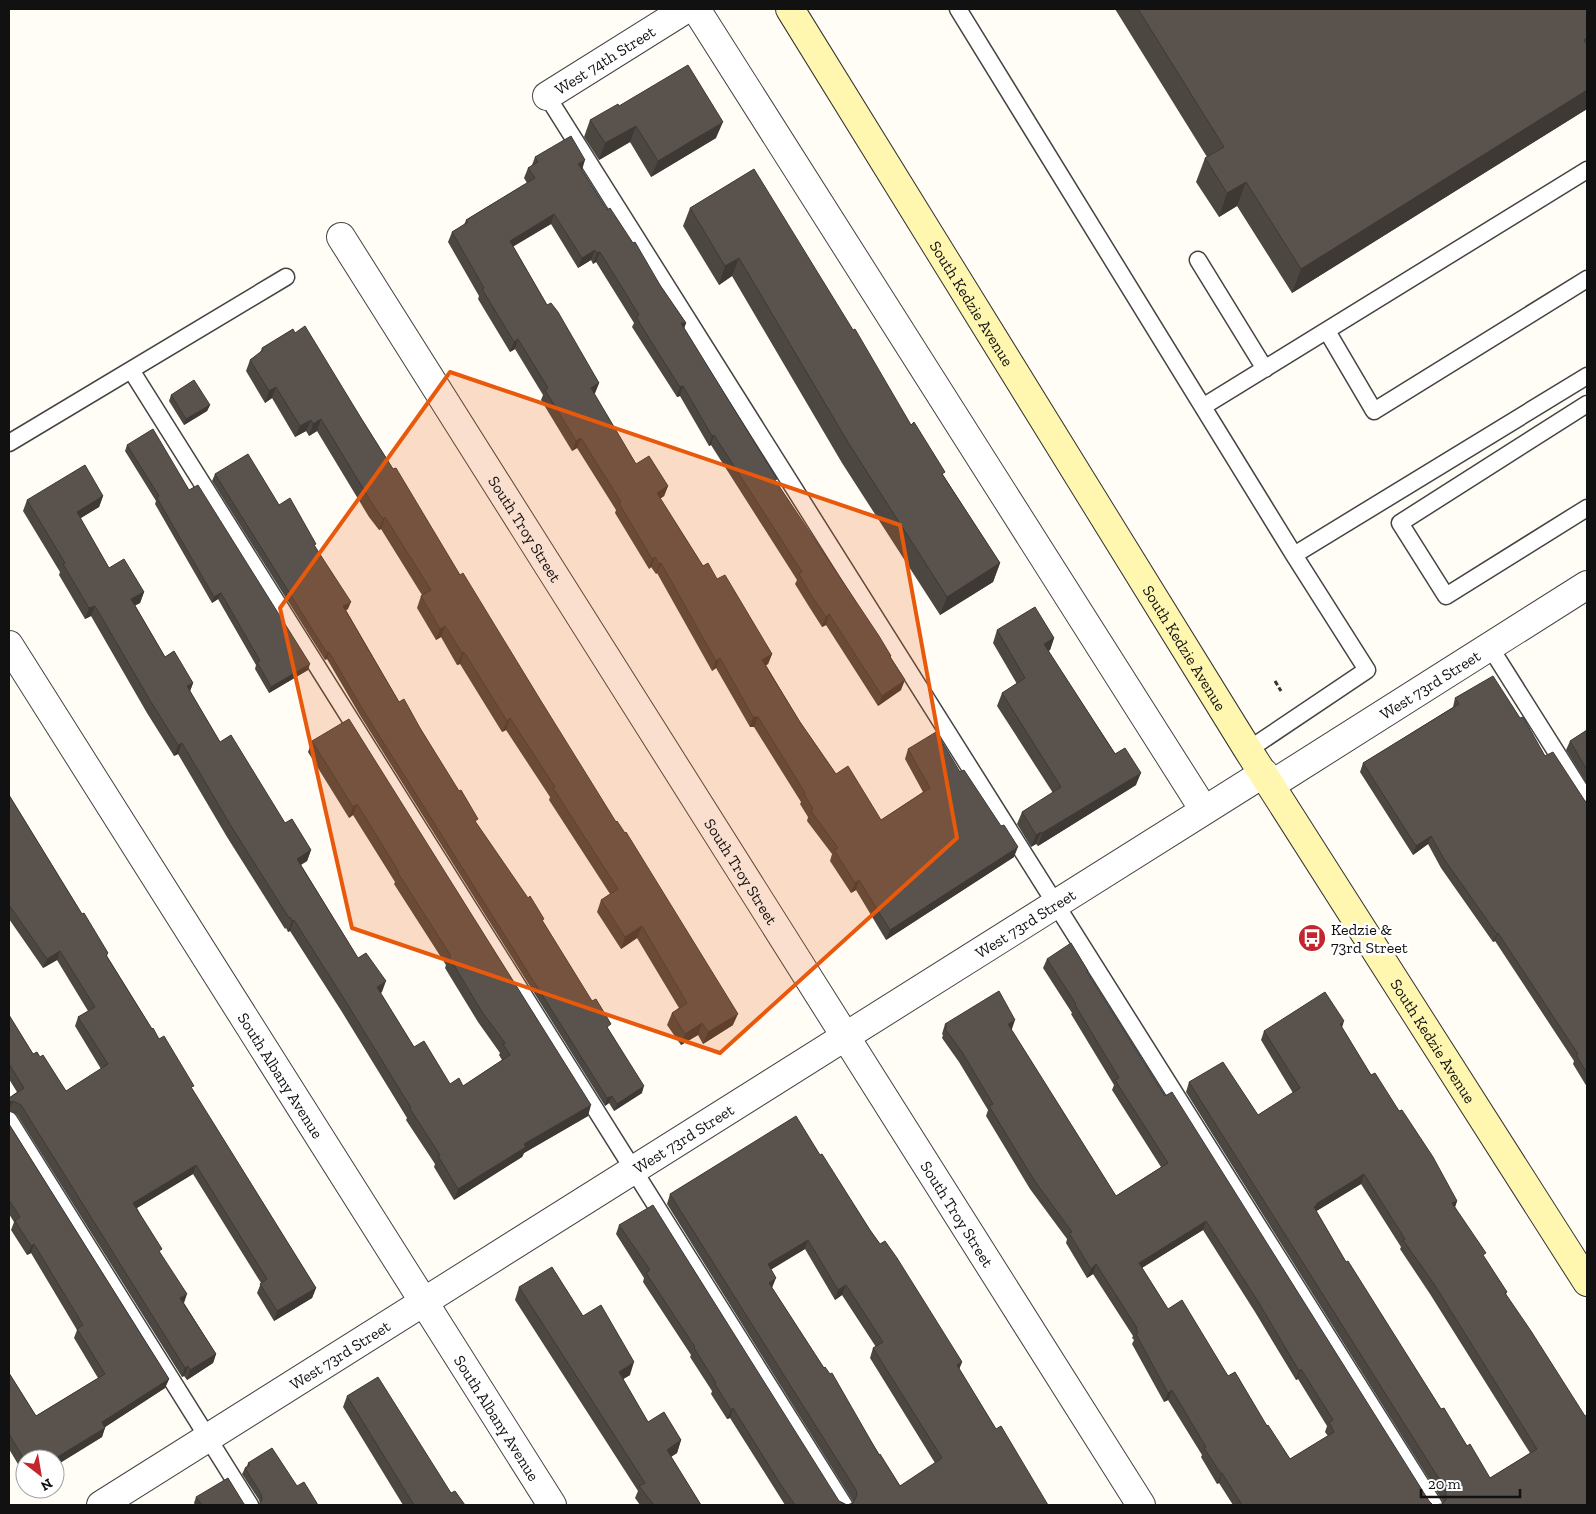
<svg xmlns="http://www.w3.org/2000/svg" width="1596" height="1514" font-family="'Zilla Slab',serif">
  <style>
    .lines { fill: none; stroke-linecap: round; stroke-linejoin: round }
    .lane-casing { stroke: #444; stroke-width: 19 }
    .street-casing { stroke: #444; stroke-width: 30 }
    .secondary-casing { stroke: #333; stroke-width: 30 }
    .path { stroke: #333; stroke-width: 3; stroke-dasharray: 5 2.5; stroke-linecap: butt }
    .lane { stroke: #fff; stroke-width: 16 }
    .street { stroke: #fff; stroke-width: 28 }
    .secondary { stroke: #fff6b0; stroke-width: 28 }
    .wall { fill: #4d4742; fill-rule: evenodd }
    .shaded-wall { fill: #3f3936 }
    .building { fill: #5a524d; stroke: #3f3936; fill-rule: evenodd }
    .marked { fill: #e8590c; fill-opacity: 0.2; stroke: #e8590c; stroke-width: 4; stroke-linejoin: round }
    .labels { text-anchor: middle; stroke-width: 5; stroke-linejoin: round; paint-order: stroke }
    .street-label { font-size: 16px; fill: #111; stroke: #fff }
    .poi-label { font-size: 16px; fill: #111; stroke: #fff; text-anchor: start }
  </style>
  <rect width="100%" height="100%" fill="#fffdf5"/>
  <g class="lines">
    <defs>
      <path id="lane" d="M958,9L1294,555L1367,670L1248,750
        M547,96L1434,1505
        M1198,260L1265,369
        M1327,331L1374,411L1587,279
        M131,370L844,1505
        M1587,404L1400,523L1446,596L1587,508
        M1204,406L1587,170
        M9,443L286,277
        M1294,555L1587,376
        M1490,647L1587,801
        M9,1120L250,1505"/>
      <g id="street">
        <path d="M696,9L1204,810"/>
        <path id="s1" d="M547,96L686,9"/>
        <path id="s2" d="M341,237L1141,1505"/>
        <path id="s3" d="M9,645L552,1505"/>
        <path id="s4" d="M1271,785L1587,585"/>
        <path id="s5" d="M101,1505L1264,773"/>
      </g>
      <g id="secondary">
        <path id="s6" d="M790,9L1248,750L1587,1282"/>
      </g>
    </defs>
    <use href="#lane" class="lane-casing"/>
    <use href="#street" class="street-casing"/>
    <use href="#secondary" class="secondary-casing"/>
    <path class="path" d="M1275,681L1281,691"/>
    <use href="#lane" class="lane"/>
    <use href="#street" class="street"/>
    <use href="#secondary" class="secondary"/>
  </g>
  <path class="wall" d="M1115,9H1587V109L1292,293L1237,206L1219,217L1196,182L1205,158L1207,157Z
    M619,106L716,138L651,177L630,142L599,160L584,137L590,120Z
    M535,157L582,170L607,210L686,323L684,329L776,482L890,658L901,690L878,706L826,625L822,627L808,605L795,584L797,580L711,445L709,446L680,396L677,397L632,327L634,323L596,262L593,264L591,260L578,268L551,224L513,246L547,305L599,383L595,393L594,394L636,464L668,486L664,496L660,499L703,566L717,579L772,654L768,664L766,665L800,722L836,774L881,820L923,792L905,759L908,749L960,772L1014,857L886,940L856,890L851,893L830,861L832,854L807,821L808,817L800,804L801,802L754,727H750L716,668L712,671L657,573L656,574L651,567L649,569L615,513L616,510L577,448L572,451L541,400L543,395L515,349L510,352L478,299L479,296L448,242L452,232L464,225L466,220L527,183L524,178L528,168L532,165Z
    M690,208L911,425L1000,563L993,582L940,615L842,463L732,276L719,285L683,226Z
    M295,333L361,418L460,575L733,1025L703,1044L698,1035L681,1045L667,1025L672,1013L679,1008L637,938L621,949L597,912L601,900L610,894L549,800L550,797L506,730L502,732L460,664L457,665L441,637L436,640L417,608L421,596L422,595L381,529L379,530L369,517L317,431L309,436L306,431L295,437L272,398L265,403L246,371L250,360L260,353L262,348Z
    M171,395L210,405L207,411L184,425L169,401Z
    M127,445L189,490L308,670L269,693L255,669L256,665L218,599L212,603L155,504L156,501L125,451Z
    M215,474L279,505L315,546L348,609L346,610L399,702L420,728L476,824L543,922L609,1030L642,1093L614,1111L609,1103L605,1106L361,717L327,659L325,660L212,481Z
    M103,496L99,507L80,518L109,568L144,592L140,603L135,605L165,657L193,683L190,691L220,742L285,823L311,850L307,861L301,865L358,958L382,992L380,993L414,1047L450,1084L463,1086L502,1060L499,1055L500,1053L478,1022L445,968L446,965L394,884L395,882L353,815L349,818L308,752L312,741L588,1116L524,1153L522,1157L454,1200L434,1167L435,1164L406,1120L407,1118L342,1012L290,931L288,932L286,928L285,929L227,837L178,754L174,756L147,713L91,616L85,619L59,575L60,572L23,511L27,500Z
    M997,630L1054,638L1050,650L1048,651L1136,785L1038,846L1036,844L1031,847L1017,824L1022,812L1053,793L997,706L1002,693L1017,684L993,643Z
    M1455,698L1520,718L1545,756L1585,801L1587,802V1087L1573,1064L1574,1061L1495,941L1493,942L1441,868L1428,844L1413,855L1360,772L1363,763L1453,707Z
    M1587,730V784L1566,750L1570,741Z
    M9,795L82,914L108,953L107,956L152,1029L192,1090L316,1288L312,1298L274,1321L257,1293L261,1283L193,1174L137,1208L160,1253L184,1303L216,1354L213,1363L187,1380L184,1376L182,1377L17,1115L9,1110V1098L17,1092L9,1079V1015L33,1054L66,1091L101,1069L75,1026L78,1017L88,1011L57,960L43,968L9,919Z
    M1047,959L1088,971L1087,974L1165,1096L1429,1501L1433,1505L1443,1504L1442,1500L1186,1092L1189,1082L1258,1115L1293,1093L1261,1040L1264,1031L1342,1028L1371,1075L1399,1111L1457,1201L1455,1207L1484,1258L1507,1292L1506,1294L1587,1505H1233L1219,1483L1217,1484L1201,1457L1202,1455L1168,1400L1164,1402L1132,1344L1134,1340L1132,1338L1133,1336L1093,1274L1087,1278L1066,1243L1067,1239L1030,1189L986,1116L988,1110L959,1062L942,1038L943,1035L942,1034L945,1024L1012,1029L1011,1030L1116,1196L1161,1167L1112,1090L1114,1085L1071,1014L1072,1013L1043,968ZM1361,1184L1401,1247L1400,1249L1430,1294L1530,1453L1490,1478L1441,1409L1346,1262L1316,1211ZM1203,1230L1255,1312L1296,1380L1298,1379L1327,1426L1325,1432L1328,1436L1290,1459L1267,1426L1228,1376L1168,1309L1142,1268Z
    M9,1124L169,1379L165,1388L105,1427L102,1437L55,1466V1459H25V1476L9,1449V1373L36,1416L98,1378L74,1338L77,1330L31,1253L27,1255L11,1230L14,1222L9,1214Z
    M820,1155L870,1230L962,1362L959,1369L996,1429L1048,1505L853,1503L852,1500L667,1204L670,1194ZM805,1249L835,1300L842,1295L876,1347L873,1348L870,1358L935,1463L900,1486L772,1288L771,1269Z
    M619,1225L839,1501L847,1505H785L730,1418L727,1419L711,1394L712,1391L690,1357L691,1355L643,1282L644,1278L616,1234Z
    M519,1287L583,1316L630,1375L623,1379L648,1422L681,1440L677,1453L671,1457L701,1505H640L635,1498L638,1491L515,1300Z
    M347,1396L451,1493L465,1505H403L343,1407Z
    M248,1463L297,1486L260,1504L259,1500L242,1474L245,1468L247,1466Z
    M196,1497L244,1504L246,1505H195L194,1503Z"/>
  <path class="shaded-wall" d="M1587,90V109L1292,293L1301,269Z
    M723,122L716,138L651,177L658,161Z
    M636,126L630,142L599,160L605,143Z
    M585,160L582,170L578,164Z
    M1246,182L1237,206L1219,217L1227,193Z
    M554,214L551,224L506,251L510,241Z
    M595,250L591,260L578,268L582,258Z
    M600,252L596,262L593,264L597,253Z
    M739,258L732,276L719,285L725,266Z
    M681,323H686L682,333Z
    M518,339L515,349L510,352L514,342Z
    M599,383L595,393L587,398L591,388Z
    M683,386L680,396L677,397L680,387Z
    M276,387L272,398L265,403L269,391Z
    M210,405L207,411L184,425L186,419Z
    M321,419L317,431L309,436L313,424Z
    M311,420L306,431L295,437L300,426Z
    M714,435L711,445L709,446L712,436Z
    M581,438L577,448L572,451L576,441Z
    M668,486L664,496L653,503L657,493Z
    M103,496L99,507L73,523L77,512Z
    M385,517L381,529L379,530L383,519Z
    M655,557L651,567L649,569L652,559Z
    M661,563L657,573L656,574L659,564Z
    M1000,563L993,582L940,615L947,597Z
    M144,592L140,603L127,610L131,599Z
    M221,593L218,599L212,603L214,597Z
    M351,602L348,609L341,613L343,606Z
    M95,606L91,616L85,619L89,608Z
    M829,614L826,625L822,627L826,617Z
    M445,626L441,637L436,640L440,629Z
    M1054,638L1050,650L1040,656L1044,644Z
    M329,652L327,659L325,660L327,653Z
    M464,652L460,664L457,665L462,653Z
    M772,654L768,664L759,670L762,660Z
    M720,658L716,668L712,671L716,661Z
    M310,664L308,670L269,693L271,687Z
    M905,680L901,690L878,706L882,696Z
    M193,683L189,694L187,686Z
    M753,717H758L754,727H750Z
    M510,718L506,730L502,732L507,721Z
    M182,743L178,754L174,756L178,745Z
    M1141,773L1136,785L1038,846L1042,833Z
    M357,804L353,815L349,818L353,807Z
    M1041,832L1036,844L1031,847L1036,835Z
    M1431,836L1428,844L1413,855L1416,846Z
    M1018,847L1014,857L886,940L890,930Z
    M311,850L307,861L293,869L297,859Z
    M859,880L856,890L851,893L855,883Z
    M294,920L290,931L288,932L292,921Z
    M642,926L637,938L621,949L625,937Z
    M1498,933L1495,941L1493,942L1497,934Z
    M60,951L57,960L43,968L47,959Z
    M386,981L382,992L373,998L377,987Z
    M738,1014L733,1025L703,1044L708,1032Z
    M1015,1020L1012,1029L1004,1034L1008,1024Z
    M1344,1021L1341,1031L1340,1024Z
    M702,1023L698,1035L681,1045L685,1034Z
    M644,1086L642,1093L614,1111L617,1104Z
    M612,1096L609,1103L605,1106L607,1098Z
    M13,1101L9,1110V1102Z
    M591,1105L588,1116L524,1153L522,1157L454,1200L458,1189L524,1144Z
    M196,1165L193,1174L130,1212L133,1203Z
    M1364,1174L1361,1184L1315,1212L1314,1207L1316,1204Z
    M1457,1201L1454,1210L1452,1203Z
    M1206,1221L1203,1230L1135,1272L1139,1263Z
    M808,1240L805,1249L764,1274L768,1264Z
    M34,1244L31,1253L27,1255L31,1246Z
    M1096,1264L1093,1274L1087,1278L1091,1269Z
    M776,1278L772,1288L769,1283Z
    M846,1285L842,1295L835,1300L838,1290Z
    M316,1288L312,1298L274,1321L277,1311Z
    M187,1294L184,1303L180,1298Z
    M216,1354L213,1363L187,1380L190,1370Z
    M634,1362L630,1375L615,1384L619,1372Z
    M962,1362L958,1372L957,1365Z
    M188,1366L184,1376L182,1377L185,1368Z
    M1301,1369L1298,1379L1296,1380L1299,1371Z
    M169,1379L165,1388L99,1431L102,1422Z
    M1172,1390L1168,1400L1164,1402L1168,1393Z
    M733,1408L730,1418L727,1419L731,1410Z
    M105,1428L102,1437L55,1466V1459H54Z
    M681,1440L677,1453L662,1462L667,1450Z
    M1222,1473L1219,1483L1217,1484L1221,1474Z"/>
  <path class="building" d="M1138,9H1587V38L1584,40L1587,45V90L1301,269L1246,182L1227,193L1205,158L1224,147Z
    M688,65L723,122L658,161L636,126L605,143L590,120L618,104L619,106Z
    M571,136L585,160L578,164L607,210L610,208L633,243L635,242L660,285L686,323H681L777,479L775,480L879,636L891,656L890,657L905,680L882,696L829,614L826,617L811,595L799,574L802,572L714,435L712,436L683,386L680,387L652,343L636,317L639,315L600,252L597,253L595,250L582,258L554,214L510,241L547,305L551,303L558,312L599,383L591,388L636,464L649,456L668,486L657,493L703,566L708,563L717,579L725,575L772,654L762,660L800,722L836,774L848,766L881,820L930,788L908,749L936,732L960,772L964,770L1001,826L1004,825L1018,847L890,930L859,880L855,883L834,850L838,848L811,811L813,809L804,794L805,793L758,717H753L720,658L716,661L661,563L659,564L655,557L652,559L619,503L621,502L581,438L576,441L545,390L548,388L518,339L514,342L482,289L484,288L452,232L468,222L466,220L535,178L528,168L538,162L535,157Z
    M754,169L853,330L855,329L911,425L914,422L945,472L942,474L1000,563L947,597L849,444L739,258L725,266L690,208Z
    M305,326L361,418L393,469L396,468L460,575L463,573L541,701L616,822L617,821L625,833L626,832L738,1014L708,1032L702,1023L685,1034L672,1013L687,1003L642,926L625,937L601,900L618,889L553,788L555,787L510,718L507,721L464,652L462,653L445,626L440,629L421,596L431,590L385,517L383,519L373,505L321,419L313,424L311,420L300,426L276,387L269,391L250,360L263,350L262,348L293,329L295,333Z
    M194,380L210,405L186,419L171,395Z
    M153,429L189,490L198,485L310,664L271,687L257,662L260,661L221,593L214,597L157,498L159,496L127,445Z
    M248,454L279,505L290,498L316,544L314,545L351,602L343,606L399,702L404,699L420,728L459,791L461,790L478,819L475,821L528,898L530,896L544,919L542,920L592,1001L596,999L611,1024L607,1027L644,1086L617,1104L612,1096L607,1098L363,710L329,652L327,653L215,474Z
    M85,465L103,496L77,512L109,568L124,559L144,592L131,599L165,657L174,651L193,683L187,686L220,742L231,735L285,823L292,819L311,850L297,859L358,958L366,953L386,981L377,987L414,1047L424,1041L450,1084L459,1078L463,1086L510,1055L503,1044L505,1043L482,1012L449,957L451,956L398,873L399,872L357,804L353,807L312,741L349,719L591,1105L524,1144L526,1147L458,1189L438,1156L440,1155L410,1109L411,1108L346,1002L294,920L292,921L290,917L289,918L231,826L182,743L178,745L151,702L95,606L89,608L63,564L65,563L27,500Z
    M1035,607L1054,638L1044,644L1115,754L1125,748L1141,773L1042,833L1041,832L1036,835L1022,812L1061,787L1002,693L1025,678L997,630Z
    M1493,676L1520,718L1523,717L1545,756L1553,752L1585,801L1587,802V1073L1576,1055L1578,1054L1498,933L1497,934L1444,859L1431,836L1416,846L1363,763L1459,704L1455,698Z
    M1587,730V770L1570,741Z
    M9,795L82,914L84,913L108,953L106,955L152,1029L153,1028L159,1039L164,1036L194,1086L191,1087L316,1288L277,1311L260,1284L267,1279L196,1165L133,1203L162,1249L159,1251L187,1294L180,1298L216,1354L190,1370L188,1366L185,1368L21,1105L13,1101L9,1102V1098L24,1088L9,1064V1015L33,1054L37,1052L40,1057L43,1055L66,1091L108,1064L78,1017L95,1007L60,951L47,959L9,905Z
    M1071,943L1088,971L1087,972L1165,1096L1172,1092L1429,1501L1433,1505L1442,1504L1446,1500V1490L1189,1082L1223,1062L1258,1115L1300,1088L1264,1031L1325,992L1344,1021L1340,1024L1371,1075L1375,1073L1399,1111L1402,1110L1433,1157L1457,1201L1452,1203L1486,1253L1483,1255L1507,1292L1505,1293L1531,1331L1585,1416L1587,1415V1505H1572V1504L1570,1505H1242L1222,1473L1221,1474L1204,1448L1206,1447L1172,1390L1168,1393L1136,1334L1138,1333L1136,1329L1137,1328L1096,1264L1091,1269L1069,1233L1072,1232L1034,1180L989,1106L993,1104L962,1052L945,1029L947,1027L945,1024L999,991L1015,1020L1008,1024L1116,1196L1168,1163L1115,1080L1119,1078L1075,1005L1076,1004L1047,959ZM1364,1174L1405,1239L1403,1240L1434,1284L1537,1449L1490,1478L1470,1444L1467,1446L1444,1408L1441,1409L1348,1261L1346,1262L1314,1207L1317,1205L1316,1204ZM1206,1221L1259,1303L1299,1371L1301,1369L1333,1420L1329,1422L1334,1432L1290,1459L1268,1425L1267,1426L1235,1372L1228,1376L1182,1300L1168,1309L1139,1263Z
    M796,1116L820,1155L822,1154L870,1230L880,1244L885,1241L897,1258L962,1362L957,1365L996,1429L1001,1426L1048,1505H847L853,1503L857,1495L856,1490L670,1194ZM808,1240L838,1290L846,1285L883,1342L873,1348L942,1458L900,1486L880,1454L879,1455L832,1373L830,1374L825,1367L824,1368L769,1283L776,1278L768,1264Z
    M9,1124L169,1379L102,1422L105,1428L54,1459H25V1461L9,1434V1373L36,1416L105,1374L77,1329L83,1325L34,1244L31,1246L15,1221L20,1217L9,1200Z
    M653,1205L839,1501L847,1505H795L781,1485L733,1408L731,1410L715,1384L716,1383L694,1348L695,1347L646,1273L650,1270L619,1225Z
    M552,1267L583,1316L601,1305L634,1362L619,1372L648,1422L664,1412L681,1440L667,1450L701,1505H654L639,1486L645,1483L519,1287Z
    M378,1377L451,1493L455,1491L465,1505H414L347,1396Z
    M272,1448L297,1486L304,1482L318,1505H259L262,1499L261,1494L245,1468L250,1465L248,1463Z
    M228,1478L244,1504L246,1505H202L196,1497Z"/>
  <path class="marked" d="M450,372L900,525L957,838L720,1053L352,928L280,608Z"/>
  <defs>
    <symbol id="bus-disc" viewBox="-11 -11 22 22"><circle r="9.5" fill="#c4262e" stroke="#fff"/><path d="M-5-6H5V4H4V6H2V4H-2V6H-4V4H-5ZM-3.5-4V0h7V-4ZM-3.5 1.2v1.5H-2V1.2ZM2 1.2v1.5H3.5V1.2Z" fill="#fff"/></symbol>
  </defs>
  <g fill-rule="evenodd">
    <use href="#bus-disc" x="1296" y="922" width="32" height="32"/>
  </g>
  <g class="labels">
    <g class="street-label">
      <text dy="6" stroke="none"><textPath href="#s1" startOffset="68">West 74th Street</textPath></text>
      <text dy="6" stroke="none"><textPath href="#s6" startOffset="346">South Kedzie Avenue</textPath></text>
      <text dy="6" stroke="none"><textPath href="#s2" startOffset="345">South Troy Street</textPath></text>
      <text dy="6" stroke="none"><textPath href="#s6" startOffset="751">South Kedzie Avenue</textPath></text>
      <text dy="6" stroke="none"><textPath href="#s4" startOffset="188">West 73rd Street</textPath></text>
      <text dy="6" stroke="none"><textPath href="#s2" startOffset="750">South Troy Street</textPath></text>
      <text dy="6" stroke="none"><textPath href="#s5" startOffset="1092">West 73rd Street</textPath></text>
      <text dy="6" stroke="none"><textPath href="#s6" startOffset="1216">South Kedzie Avenue</textPath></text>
      <text dy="6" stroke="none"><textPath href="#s3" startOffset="509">South Albany Avenue</textPath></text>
      <text dy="6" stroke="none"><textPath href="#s5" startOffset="688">West 73rd Street</textPath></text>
      <text dy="6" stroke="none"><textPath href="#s2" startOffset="1155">South Troy Street</textPath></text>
      <text dy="6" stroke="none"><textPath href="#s5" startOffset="282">West 73rd Street</textPath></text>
      <text dy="6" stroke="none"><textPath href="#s3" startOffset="914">South Albany Avenue</textPath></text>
    </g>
    <g class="poi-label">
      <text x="1331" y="935">Kedzie &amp;<tspan x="1331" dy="18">73rd Street</tspan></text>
    </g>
  </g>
  <rect width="1596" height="1514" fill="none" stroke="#111111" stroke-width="20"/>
  <g transform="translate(40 1474) rotate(149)"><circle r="24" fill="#ffffff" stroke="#a0a0a0"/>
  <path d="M0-4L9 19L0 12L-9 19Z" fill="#c4262e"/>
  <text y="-8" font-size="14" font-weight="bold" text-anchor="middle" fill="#111111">N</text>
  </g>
  <path d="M1421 1489v8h99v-8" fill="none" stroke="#111111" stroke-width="2.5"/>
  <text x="1428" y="1489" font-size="15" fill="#111111" stroke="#ffffff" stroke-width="4" paint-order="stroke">20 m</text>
</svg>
